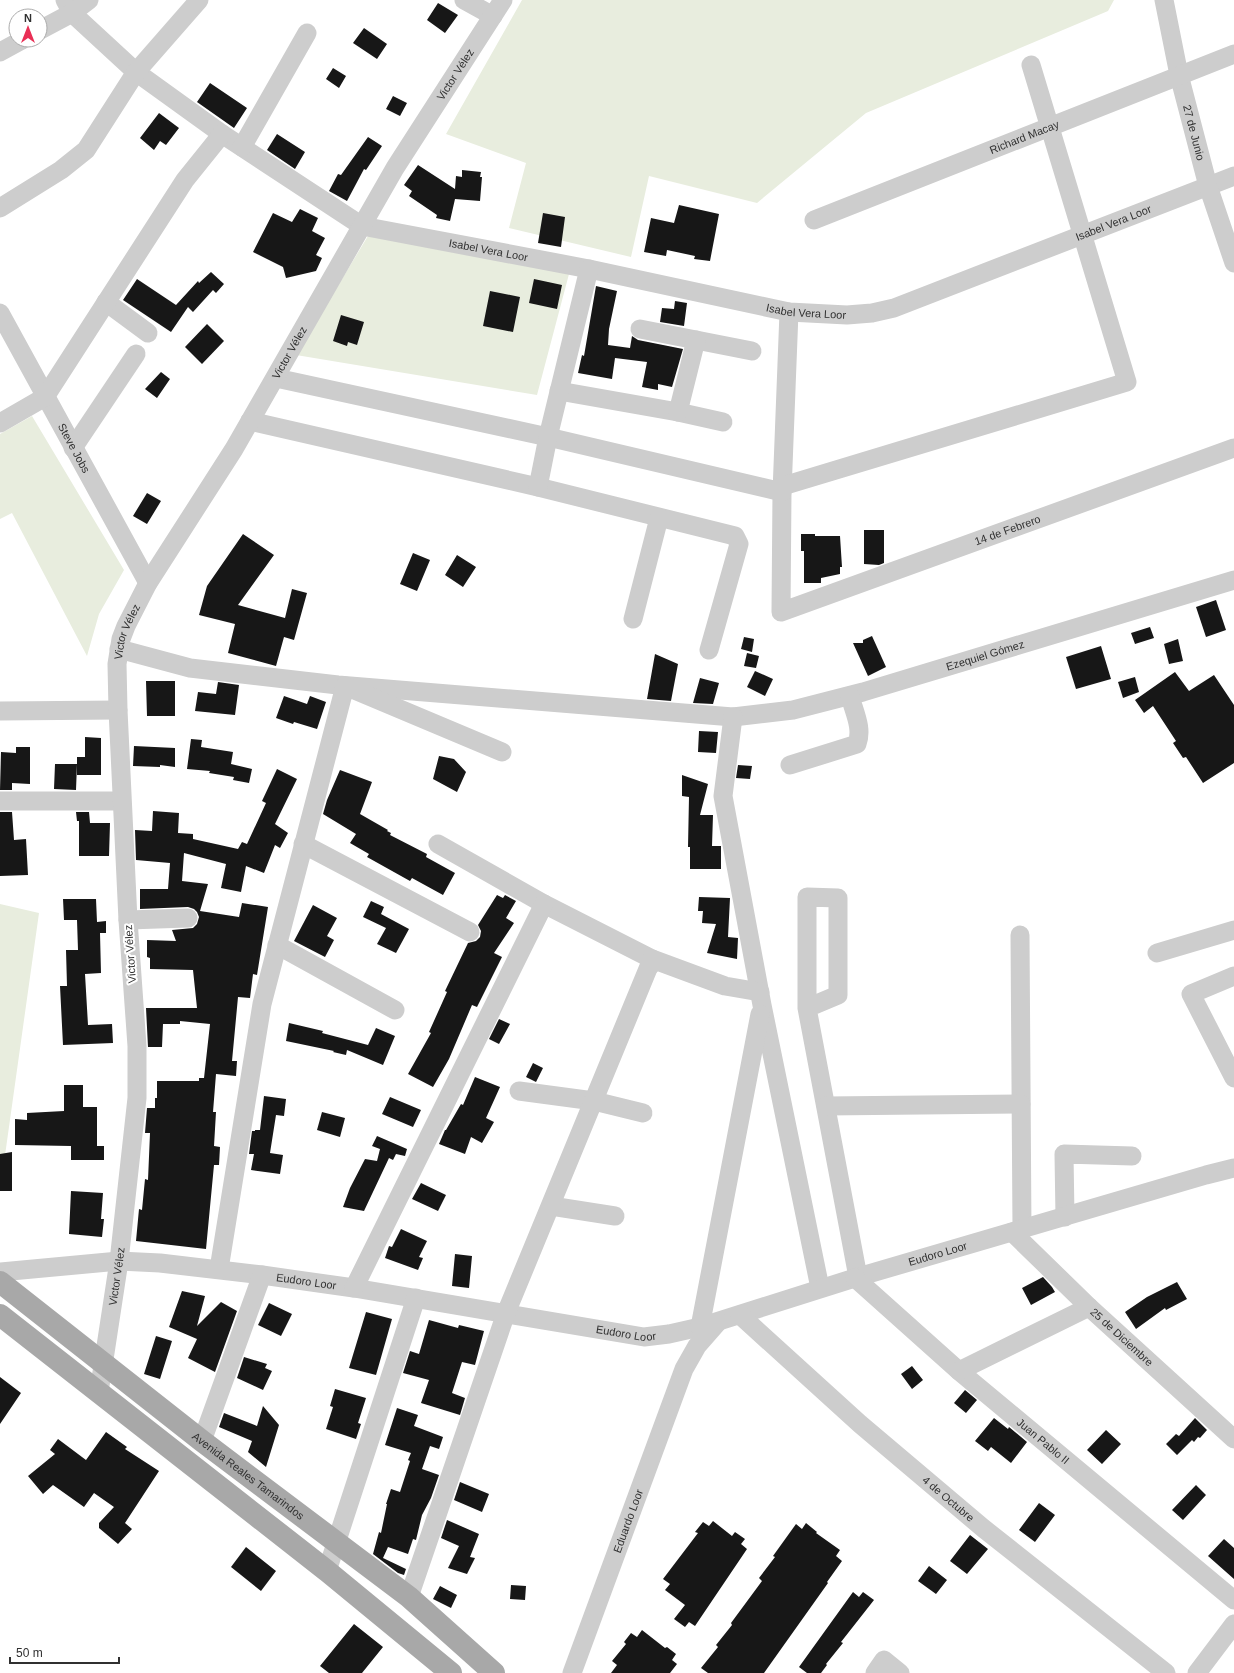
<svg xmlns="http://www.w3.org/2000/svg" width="1234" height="1673" font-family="Arial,sans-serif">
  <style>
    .green { fill: #e8edde }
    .building { fill: #171717 }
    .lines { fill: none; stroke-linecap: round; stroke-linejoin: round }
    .minor { stroke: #cdcdcd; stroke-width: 19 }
    .major { stroke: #a8a8a8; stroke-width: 22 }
    .labels { text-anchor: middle; stroke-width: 4; stroke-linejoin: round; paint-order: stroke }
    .street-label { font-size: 11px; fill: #303030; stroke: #fff }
  </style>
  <rect width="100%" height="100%" fill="#fff"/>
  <path class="green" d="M522,0H1114L1108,11L866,113L757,203L649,176L631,257L509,228L526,163L446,134Z
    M368,236L569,274L537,395L296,355Z
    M32,416L124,570L99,614L87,656L12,513L0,519V434Z
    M0,904L39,913L0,1191Z"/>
  <path class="building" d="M438,3L458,15L445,33L427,20Z
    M364,28L387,44L377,59L353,43Z
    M333,68L346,76L339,88L326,79Z
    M210,83L247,108L234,128L197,102Z
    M393,96L407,103L400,116L386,109Z
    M159,113L179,128L166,145L160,141L154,150L140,138Z
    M277,134L305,152L295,169L267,150Z
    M368,137L382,146L366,170L364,169L347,201L329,191L338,174L341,175Z
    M418,165L455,189L456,176L462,177V170L481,172L480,177H482L480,201L455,199L450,221L436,218L437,215L409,196L412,191L404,185Z
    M679,205L719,214L710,261L694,259L695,256L667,250L666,256L644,252L651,218L674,223Z
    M300,209L318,218L312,231L325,238L316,255L322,258L316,271L286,278L283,267L253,252L273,213L292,222Z
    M543,213L565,217L561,247L538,243Z
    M211,272L224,284L216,293L213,290L193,312L188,307L171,332L123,300L137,279L176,305L198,281L199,283Z
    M534,279L562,285L557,309L529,303Z
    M596,286L617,291L609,329L608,345L630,348L632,336L638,340L683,349L672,387L658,384V390L642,387L647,362L615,358L612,379L578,373L582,355L584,356Z
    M490,291L520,297L513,332L483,326Z
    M675,301L687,303L684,326L660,322L662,308L674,309Z
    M341,315L364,322L357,345L348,342L347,346L333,341Z
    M207,324L224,341L202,364L185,347Z
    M161,372L170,379L157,398L145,389Z
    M147,493L161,501L147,524L133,516Z
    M864,530H884V563L879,565L864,564Z
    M243,534L274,555L238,605L285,618L292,589L307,593L294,640L284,637L276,666L228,653L235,624L199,615L207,586Z
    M801,534H815V536H840L842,567H840V574L821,578V583H804V551H801Z
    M413,553L430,560L417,591L400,584Z
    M457,555L476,567L463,587L445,575Z
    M1216,600L1226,630L1206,637L1196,607Z
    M1150,627L1154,638L1135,644L1131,633Z
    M872,636L886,667L868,676L853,643H863V640Z
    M744,637L754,639L752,652L741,649Z
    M1178,639L1183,661L1169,664L1164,644Z
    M1101,646L1111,679L1076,689L1066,657Z
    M747,653L759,656L756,668L744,666Z
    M655,654L678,664L671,701L647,699Z
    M755,671L773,679L765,696L747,687Z
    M1175,672L1189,691L1214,675L1234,705V763L1203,783L1186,757L1183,758L1173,743L1176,741L1153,706L1144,713L1135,700Z
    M1135,677L1139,692L1123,698L1118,682Z
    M700,678L719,683L713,704L693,703Z
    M146,681H175V716H147Z
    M218,682L239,685L235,715L195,711L198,692L216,694Z
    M284,696L307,704L310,696L326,702L317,729L294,722L293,724L276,718Z
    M699,731L718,732L716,753L698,752Z
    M85,737L101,738V775H77V757H85Z
    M191,739L202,740L201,747L233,752L231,764L252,769L249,783L233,780L234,777L209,773L210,771L187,769Z
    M134,746L175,748V767L160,765V767L133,766Z
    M16,747H30V784L12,783V790H0L1,752L16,753Z
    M439,756L454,759L466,772L457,792L433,779Z
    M55,764H77L76,790L54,789Z
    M738,765L752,766L750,779L736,778Z
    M277,769L297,779L275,824L288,833L280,848L275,845L264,873L246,866L241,892L221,888L226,864L184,853L182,881L208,884L200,911L239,917L242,903L268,907L257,975L253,974L250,998L238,997L232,1061H237L236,1076L216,1074L213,1112H216L214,1146L220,1147L219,1165H214L206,1249L136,1241L139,1209L142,1210L145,1179L148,1180L150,1133H145L147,1108H155V1098H157V1081H199V1078H204L210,1024L180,1021V1024H163L162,1047H148L146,1008H197L193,970L150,969V958L147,957V940L176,941L172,930L193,928L197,924L199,917L197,912L194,909L188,907L140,909V889H168L170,863L136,860L135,830L152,831L153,811L179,813L178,833L193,834V839L238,849L242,842L247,844L266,803L262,801Z
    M340,770L372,782L360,814L388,830L387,831L391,833L390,835L427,854L426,857L455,873L443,895L412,878L410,881L367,857L369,854L350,843L356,834L323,814L327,800Z
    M682,775L708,784L700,815H713L712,846H721V869H690V847H688L689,797L682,796Z
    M0,812H12L14,840L26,839L28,875L0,876Z
    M76,812H89L90,823H110L109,856H79V821H77Z
    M497,895L503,898L505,895L516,901L506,918L514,923L494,953L502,957L477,1007L472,1005L449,1059L433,1087L408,1074L431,1033L429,1032L447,992L445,991L468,943L476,941L480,937L481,931L478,925Z
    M699,897L730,898L728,937L738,938L737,959L707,953L716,924L702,923L703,911H698Z
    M63,899H96L97,922L106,921V933H100L101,973L85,974L88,1025L112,1024L113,1043L63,1045L60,986H67L66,950H78L77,920H64Z
    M371,901L384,907L381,914L409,929L396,953L377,944L386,928L363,917Z
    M313,905L337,918L327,936L334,940L325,957L294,941Z
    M499,1019L510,1024L499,1044L489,1039Z
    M289,1023L323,1031L322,1033L368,1045L376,1028L395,1036L383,1065L347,1050L346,1055L333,1052L334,1051L286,1041Z
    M533,1063L543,1068L536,1082L526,1077Z
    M475,1077L500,1087L486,1118L494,1122L482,1143L471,1137L465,1154L439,1144L445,1130H446L461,1104L463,1105Z
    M64,1085H83V1107H97V1146H104V1160H71V1146L15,1145V1119L27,1120V1113L64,1111Z
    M264,1096L286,1099L284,1116L276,1115L270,1153L283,1155L280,1174L251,1170L254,1154H249L252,1131H255V1130H260Z
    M390,1097L421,1110L413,1127L382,1114Z
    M322,1112L345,1118L340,1137L317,1130Z
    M377,1136L407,1149L405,1156L396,1154L393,1160L389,1158L364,1211L343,1207L350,1188L365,1159L377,1161L380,1149L372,1146Z
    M12,1152V1191H0V1154Z
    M421,1183L446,1195L438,1211L412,1199Z
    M71,1191L103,1193L101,1219H104L102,1237L69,1234Z
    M401,1229L427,1241L419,1257L423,1258L418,1270L385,1258L389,1246L392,1247Z
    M455,1254L472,1256L469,1288L452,1286Z
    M1043,1277L1052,1287L1055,1292L1031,1305L1022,1288Z
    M1177,1282L1187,1299L1166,1310L1165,1308L1136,1329L1125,1312L1147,1297Z
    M182,1291L205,1296L197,1326L221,1302L237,1311L215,1372L188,1358L197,1339L169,1327Z
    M269,1303L292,1314L281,1336L258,1325Z
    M366,1312L392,1319L376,1375L349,1368Z
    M429,1320L458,1328L459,1325L484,1331L475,1365L462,1362L452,1393L465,1398L460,1415L421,1403L429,1380L403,1373L410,1351L419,1354Z
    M156,1336L172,1341L160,1379L144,1374Z
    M244,1357L267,1364L265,1368L272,1371L263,1390L237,1378Z
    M912,1366L923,1380L912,1389L901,1374Z
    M0,1377L21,1393L0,1424Z
    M335,1389L366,1398L358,1423L361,1424L356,1439L326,1429L333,1407L330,1406Z
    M965,1390L977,1400L966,1413L954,1403Z
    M263,1406L279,1425L266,1467L248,1452L252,1441L219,1427L224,1413L257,1426Z
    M397,1408L418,1415L414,1426L443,1437L439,1449L430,1446L422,1469L439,1475L431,1498L422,1515L416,1540L413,1539L408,1554L388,1547L383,1558L406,1569L404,1575L398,1573L373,1554L379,1532L381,1533L387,1504H386L391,1489L400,1492L410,1461L408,1460L411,1453L385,1445Z
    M994,1418L1008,1429L1009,1427L1027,1442L1011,1463L991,1447L988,1451L975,1441Z
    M1195,1418L1207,1430L1200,1438L1198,1437L1194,1442L1192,1440L1177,1455L1166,1444L1176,1434L1179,1436Z
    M1106,1430L1121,1444L1102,1464L1087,1450Z
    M106,1432L127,1447L125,1449L159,1471L125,1523L132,1529L118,1544L99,1528V1523L114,1507L94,1493L84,1507L53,1485L43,1494L28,1476L55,1454L50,1450L58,1439L86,1460Z
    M460,1482L489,1494L482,1512L454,1500Z
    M1196,1485L1206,1495L1183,1520L1172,1510Z
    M1039,1503L1055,1515L1035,1542L1019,1530Z
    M447,1520L479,1534L470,1557L475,1558L467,1574L448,1568L459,1546L441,1538Z
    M713,1521L732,1536L735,1532L745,1539L741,1544L747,1549L695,1626L689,1622L685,1627L674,1619L685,1605L665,1590L670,1584L663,1579L698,1533L695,1532L703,1522L709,1526Z
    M806,1523L817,1532L816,1533L840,1550L836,1556L842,1561L827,1582L828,1583L764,1673H708L701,1668L718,1647L716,1645L732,1625L731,1623L762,1581L759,1578L775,1557L773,1556L796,1524L802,1529Z
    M970,1535L988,1549L967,1574L950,1561Z
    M1224,1539L1234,1548V1579L1208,1556Z
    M246,1547L276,1571L261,1591L231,1567Z
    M929,1566L947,1580L936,1594L918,1581Z
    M511,1585L526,1586L525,1600L510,1599Z
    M440,1586L457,1595L451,1608L433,1599Z
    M853,1592L859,1597L863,1592L874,1600L841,1642L843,1643L826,1664L827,1665L821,1673H807L799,1667Z
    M354,1624L383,1647L362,1673H329L320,1666Z
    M642,1630L665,1648L667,1647L676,1654L672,1660L677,1664L670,1673H611L617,1665L612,1661L626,1644L624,1642L631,1633L637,1637Z"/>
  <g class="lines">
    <g class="minor">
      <path id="s1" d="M65,0L72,13L136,72L222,134L362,226L589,269L789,312L847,315L872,313L894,308L1234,176"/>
      <path d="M464,0L493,16"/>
      <path id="s2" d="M1164,0L1179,75L1208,186L1234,263"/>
      <path d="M40,30L72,13L89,0"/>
      <path d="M0,52L22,40"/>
      <path d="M242,147L307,33"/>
      <path d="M0,208L61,170L86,150L136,72L199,0"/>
      <path id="s3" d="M814,220L1234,54"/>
      <path d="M106,302L148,333"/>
      <path id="s4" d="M789,312L782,492L781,612L1234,448"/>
      <path id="s5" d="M0,313L148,583"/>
      <path d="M640,329L752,351"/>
      <path d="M276,378L548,437L782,492L783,486L1127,382L1031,65"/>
      <path d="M559,391L678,412L723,422"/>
      <path d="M678,412L696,340"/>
      <path d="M250,421L538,487L735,536L739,544L709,650"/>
      <path d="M0,423L45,397L185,180L222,134"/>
      <path d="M73,448L136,354"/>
      <path d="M538,487L548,437L589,269"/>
      <path d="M633,619L659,518"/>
      <path id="s6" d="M119,649L190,668L338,685L733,717L793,710L863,692L1234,580"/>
      <path d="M0,711L118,710"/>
      <path d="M733,717L723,796L762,1005L820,1288"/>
      <path d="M790,765L857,744C863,728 854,712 850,696"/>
      <path d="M0,801H121"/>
      <path d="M303,844L470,932"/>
      <path d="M438,844L544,904L652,959L651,965"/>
      <path d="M128,920L188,918"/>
      <path d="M1020,935L1022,1230"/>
      <path d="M277,945L395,1010"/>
      <path d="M1157,953L1234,930"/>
      <path d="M1234,976L1191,994L1234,1078"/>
      <path d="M807,1008L838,995V898L807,897V1008L858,1277"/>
      <path d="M519,1091L594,1101L643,1113"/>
      <path d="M826,1106L1021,1104"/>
      <path d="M551,1206L615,1216"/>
      <path d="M1065,1217L1064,1154L1132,1156"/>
      <path id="s7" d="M1012,1232L1089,1307L1234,1439"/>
      <path d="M219,1269L262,1004L345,686L502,752"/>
      <path id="s8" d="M0,1272L119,1261L160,1263L262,1275L354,1288L644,1337L669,1334L700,1327L858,1277L1206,1175L1234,1168"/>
      <path id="s9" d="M855,1278L959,1371L1234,1600"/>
      <path d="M354,1288L544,904"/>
      <path id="s10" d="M740,1315L860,1424L983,1528L1166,1673"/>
      <path d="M700,1327L760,1014"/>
      <path d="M959,1371L1089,1307"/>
      <path id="s11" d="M99,1392L119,1261L137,1098V1046L128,920L118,710L117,664L121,639L126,626L148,583L234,449L395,168L503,0"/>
      <path d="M202,1441L262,1275"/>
      <path d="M327,1571L416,1298"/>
      <path d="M409,1597L506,1313L652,959L725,986L760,992"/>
      <path id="s12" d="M572,1673L684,1369L697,1346L718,1322"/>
      <path d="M875,1673L884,1660L900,1673"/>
      <path d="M1197,1673L1234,1624"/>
    </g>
    <g class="major">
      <path id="s13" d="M0,1282L202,1441L409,1597L494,1673"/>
      <path d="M0,1315L327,1571L451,1673"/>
    </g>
  </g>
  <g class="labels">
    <g class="street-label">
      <text dy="4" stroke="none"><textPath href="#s11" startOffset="1413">Victor Vélez</textPath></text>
      <text dy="4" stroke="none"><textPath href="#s2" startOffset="136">27 de Junio</textPath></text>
      <text dy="4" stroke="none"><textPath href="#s3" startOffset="226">Richard Macay</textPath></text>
      <text dy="4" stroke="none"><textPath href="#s1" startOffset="1152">Isabel Vera Loor</textPath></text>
      <text dy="4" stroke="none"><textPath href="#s1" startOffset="504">Isabel Vera Loor</textPath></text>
      <text dy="4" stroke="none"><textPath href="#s1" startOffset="828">Isabel Vera Loor</textPath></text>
      <text dy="4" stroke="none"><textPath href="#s11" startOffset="1089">Victor Vélez</textPath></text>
      <text dy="4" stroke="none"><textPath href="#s5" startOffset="154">Steve Jobs</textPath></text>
      <text dy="4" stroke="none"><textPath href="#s4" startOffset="541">14 de Febrero</textPath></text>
      <text dy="4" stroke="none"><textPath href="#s11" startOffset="765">Victor Vélez</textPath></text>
      <text dy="4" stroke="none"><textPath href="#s6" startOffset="879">Ezequiel Gómez</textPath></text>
      <text transform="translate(130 954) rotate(-94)" y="4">Victor Vélez</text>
      <text dy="4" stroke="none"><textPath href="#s8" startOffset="956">Eudoro Loor</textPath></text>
      <text dy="4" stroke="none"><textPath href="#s11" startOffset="117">Victor Vélez</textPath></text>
      <text dy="4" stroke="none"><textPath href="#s8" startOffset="308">Eudoro Loor</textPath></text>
      <text dy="4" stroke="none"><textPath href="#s8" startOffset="632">Eudoro Loor</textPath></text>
      <text dy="4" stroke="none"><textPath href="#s7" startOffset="152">25 de Diciembre</textPath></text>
      <text dy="4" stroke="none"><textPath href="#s9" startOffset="249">Juan Pablo II</textPath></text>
      <text dy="4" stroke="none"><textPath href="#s13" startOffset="315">Avenida Reales Tamarindos</textPath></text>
      <text dy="4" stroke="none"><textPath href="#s10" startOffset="278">4 de Octubre</textPath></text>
      <text dy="4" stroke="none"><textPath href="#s12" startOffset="162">Eduardo Loor</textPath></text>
    </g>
  </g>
  <g transform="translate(28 28)"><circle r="19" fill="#ffffff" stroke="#acacac"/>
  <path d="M0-3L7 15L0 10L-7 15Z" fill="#e92f55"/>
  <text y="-6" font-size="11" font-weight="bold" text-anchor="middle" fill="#303030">N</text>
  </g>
  <path d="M10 1657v6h109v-6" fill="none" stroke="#303030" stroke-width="2"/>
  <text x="16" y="1657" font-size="12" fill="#303030" stroke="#ffffff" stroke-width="3" paint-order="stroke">50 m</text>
</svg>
